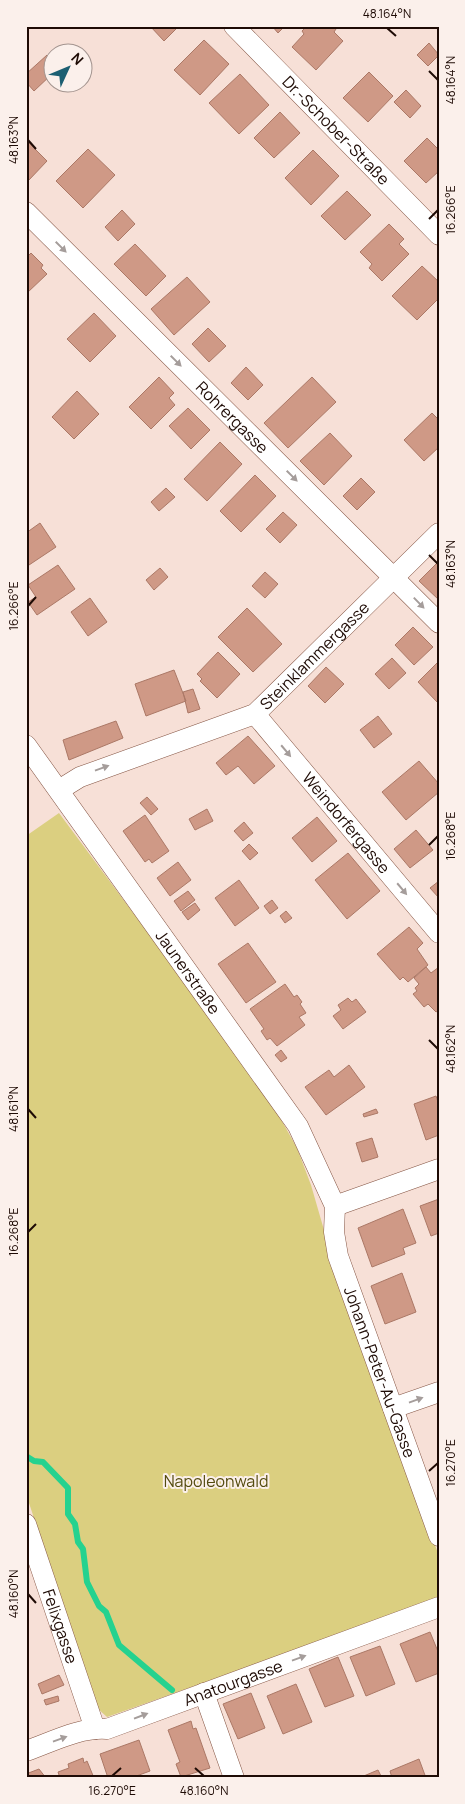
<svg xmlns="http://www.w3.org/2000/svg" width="465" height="1804" font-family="Manrope,sans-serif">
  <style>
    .green { fill: #dbcf80 }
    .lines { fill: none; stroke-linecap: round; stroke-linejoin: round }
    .stream { stroke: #25d28f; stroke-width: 6 }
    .building { fill: #cf9986; stroke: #ab7866 }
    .minor-casing { stroke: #855544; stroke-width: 21 }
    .minor { stroke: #fff; stroke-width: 20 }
    .oneway { fill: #a59d9b }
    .ticks { fill: none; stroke: #1e0b05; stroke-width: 2 }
    .labels { text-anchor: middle; stroke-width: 4; stroke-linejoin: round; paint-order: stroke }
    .street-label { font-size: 16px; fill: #1e0b05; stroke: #fbf0eb }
    .park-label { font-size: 16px; fill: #544b0f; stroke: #fbf0eb }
    .neatline { fill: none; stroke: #1e0b05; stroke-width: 2 }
    .ticks-label { font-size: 12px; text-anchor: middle; fill: #1e0b05 }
  </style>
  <rect width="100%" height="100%" fill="#f7e0d7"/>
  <path class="green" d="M59,813L238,1054L273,1105L297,1148L311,1185L337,1275L439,1556L437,1598L409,1610L107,1717L97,1708L26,1494V836Z"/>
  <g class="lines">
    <path class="stream" d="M26,1456L34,1461L43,1462L68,1488V1514L75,1524L78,1542L83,1549L87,1582L99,1606L106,1612L119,1645L172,1690"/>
  </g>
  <path class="building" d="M150,26H179L164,41Z
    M272,26H285L278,33Z
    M307,26H338L334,32L343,41L316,70L292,47L304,34L302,31Z
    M204,40L229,64L200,95L174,70Z
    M429,43L439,55L428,66L417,55Z
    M47,55L52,62V74L34,91L26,82V74Z
    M369,72L393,96L368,122L343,98Z
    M240,74L269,105L239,134L209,103Z
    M406,90L421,106L410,118L394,102Z
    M280,112L300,133L274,158L254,138Z
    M427,138L439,150V171L426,183L404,161Z
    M27,141L47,161L28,181L26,180Z
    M88,149L115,175L83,208L56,181Z
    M313,150L339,176L311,205L285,178Z
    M347,191L371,215L345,240L321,216Z
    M122,210L135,224L118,241L105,227Z
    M389,224L404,239L399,244L409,254L382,281L369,268L372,264L360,252Z
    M135,244L166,276L146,296L114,264Z
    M31,253L43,265L41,268L47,274L27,293L26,258Z
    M422,266L439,282V298L417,320L392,296Z
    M187,277L210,302L174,335L151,309Z
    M94,313L116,336L90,362L67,339Z
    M208,328L226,346L209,362L192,344Z
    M246,367L263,385L248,400L231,383Z
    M159,377L174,393L169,398L175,405L151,429L129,407Z
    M312,377L336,402L288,448L264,423Z
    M77,391L99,414L74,439L52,417Z
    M188,408L210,430L191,449L169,426Z
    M432,413L439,420V447L424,461L404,440Z
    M330,433L352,456L324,485L300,461Z
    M220,442L242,464L207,501L184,479Z
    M255,475L276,496L241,532L220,511Z
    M361,478L375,492L357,510L343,496Z
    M166,488L175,497L159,511L151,502Z
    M283,512L297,525L280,543L266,529Z
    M40,523L56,547L26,567V533Z
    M439,561V600L419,581Z
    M58,565L75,589L37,615L28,602L36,597L28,585Z
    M160,568L168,577L154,590L146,580Z
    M265,572L278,584L265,598L252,586Z
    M90,598L107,622L88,636L71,612Z
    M247,608L282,644L253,672L218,637Z
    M413,627L433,647L414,665L395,645Z
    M218,652L240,674L217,698L200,681L202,679L197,674Z
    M392,658L406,673L389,689L375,674Z
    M439,661V699L437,702L418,682Z
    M326,667L344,684L325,703L308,686Z
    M174,670L186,701L146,716L135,684Z
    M193,689L200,709L188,713L183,692Z
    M378,716L392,734L374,748L360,730Z
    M116,721L123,738L69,760L63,740Z
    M248,736L275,766L254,784L238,766L226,775L216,763Z
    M419,761L439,784V792L406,820L382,792Z
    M147,797L158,809L151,815L140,803Z
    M207,809L213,821L195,830L189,819Z
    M145,815L169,851L152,863L149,859L145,862L123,831Z
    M317,817L337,841L312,862L292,838Z
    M244,822L253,833L243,841L234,831Z
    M416,830L433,850L410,868L394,849Z
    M249,844L258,853L250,860L242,851Z
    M348,853L380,891L347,919L315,880Z
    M178,862L191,880L170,896L157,878Z
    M239,880L259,908L235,926L215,898Z
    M439,881V898L430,888Z
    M188,891L195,900L181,911L174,901Z
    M272,900L278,908L270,914L264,906Z
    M195,903L200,910L188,920L182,912Z
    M286,911L292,918L285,923L280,916Z
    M409,927L423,943L417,949L428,965L408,982L403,977L400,980L377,954Z
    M248,943L276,982L246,1003L218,964Z
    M426,967L431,973L439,967V1010L436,1012L428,1004L424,1007L413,994L417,991L415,988L419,984L414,978Z
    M285,984L294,997L297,995L302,1002L300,1004L306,1013L299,1017L305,1025L277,1046L270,1038L267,1040L261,1031L264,1029L250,1009Z
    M348,998L352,1002L356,999L366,1012L343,1029L333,1016L341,1010L338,1005Z
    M281,1050L287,1058L281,1062L275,1055Z
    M349,1065L365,1087L326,1115L305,1087L329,1070L334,1077Z
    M436,1096L439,1105V1135L426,1140L414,1104Z
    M376,1109L378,1113L364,1117L363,1114Z
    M372,1138L378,1157L362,1162L356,1143Z
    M439,1199V1233L431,1236L420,1206Z
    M403,1209L416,1243L403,1248L405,1254L372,1267L358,1228Z
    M402,1273L416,1312L385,1324L371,1286Z
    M430,1632L439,1654V1673L416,1682L400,1644Z
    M380,1646L395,1684L366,1696L350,1657Z
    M338,1657L354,1696L325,1707L309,1669Z
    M59,1675L64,1685L42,1694L38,1684Z
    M296,1684L312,1722L283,1734L267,1696Z
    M251,1693L265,1728L238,1739L223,1704Z
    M58,1696L59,1701L46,1705L44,1700Z
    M191,1721L193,1729L196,1728L210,1768L181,1777L176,1764L180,1762L168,1730Z
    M139,1740L150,1771L131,1778H108L100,1754Z
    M83,1758L84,1763L87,1761L94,1778H60L58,1772L69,1768L68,1764Z
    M419,1759L426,1778H392L390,1771Z
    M39,1769L46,1778H26V1774Z
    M378,1770L382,1778H359Z"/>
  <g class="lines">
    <defs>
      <g id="minor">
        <path id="s1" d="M234,26L439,235"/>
        <path id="s2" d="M26,212L439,623"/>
        <path id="s3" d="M255,714L439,933"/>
        <path id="s4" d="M26,745L298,1126L335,1206L334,1232L338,1256L439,1536"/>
        <path id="s5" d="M59,790L80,777L255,714L439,533"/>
        <path d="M335,1206L439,1169"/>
        <path d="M393,1408L439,1392"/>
        <path id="s6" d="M26,1524L95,1729"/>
        <path d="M204,1693L234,1778"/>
        <path id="s7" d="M26,1751C52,1742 79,1727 107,1729L439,1607"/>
      </g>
    </defs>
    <use href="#minor" class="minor-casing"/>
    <use href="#minor" class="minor"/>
  </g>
  <defs><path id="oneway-solid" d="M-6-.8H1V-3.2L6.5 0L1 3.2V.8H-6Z" transform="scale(1.25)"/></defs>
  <g class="oneway">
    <use href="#oneway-solid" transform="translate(61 247) rotate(45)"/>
    <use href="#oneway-solid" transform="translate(176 361) rotate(45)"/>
    <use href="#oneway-solid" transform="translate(292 476) rotate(45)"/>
    <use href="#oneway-solid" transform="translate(419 603) rotate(46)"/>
    <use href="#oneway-solid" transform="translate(286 751) rotate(50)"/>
    <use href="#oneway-solid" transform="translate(102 768) rotate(-20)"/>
    <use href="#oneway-solid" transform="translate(402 889) rotate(50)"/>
    <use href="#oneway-solid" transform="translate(416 1400) rotate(-20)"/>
    <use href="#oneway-solid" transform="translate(299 1658) rotate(-20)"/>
    <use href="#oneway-solid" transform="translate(141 1716) rotate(-21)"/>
    <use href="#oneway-solid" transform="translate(60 1739) rotate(-20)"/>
  </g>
  <path class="ticks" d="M387,28L396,36M429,71L438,80M28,140L36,149M429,219L438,210M429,555L438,564M28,606L36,597M429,845L438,836M429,1040L438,1049M28,1109L36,1118M28,1232L36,1224M429,1471L438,1463M28,1594L36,1603M195,1768L204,1776M112,1776L121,1768"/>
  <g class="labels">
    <g class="street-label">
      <text dy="6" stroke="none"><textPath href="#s1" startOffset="146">Dr.-Schober-Straße</textPath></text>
      <text dy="6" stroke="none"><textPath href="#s2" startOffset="291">Rohrergasse</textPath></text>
      <text dy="6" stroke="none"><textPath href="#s5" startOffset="294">Steinklammergasse</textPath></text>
      <text dy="6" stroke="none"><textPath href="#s3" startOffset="142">Weindorfergasse</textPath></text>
      <text dy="6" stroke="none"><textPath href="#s4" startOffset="279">Jaunerstraße</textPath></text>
      <text dy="6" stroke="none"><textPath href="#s4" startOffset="730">Johann-Peter-Au-Gasse</textPath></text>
      <text dy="6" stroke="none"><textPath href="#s6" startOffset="108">Felixgasse</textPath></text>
      <text dy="6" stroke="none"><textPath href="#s7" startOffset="219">Anatourgasse</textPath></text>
    </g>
    <g class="park-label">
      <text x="216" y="1487">Napoleonwald</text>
    </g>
  </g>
  <rect width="465" height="1804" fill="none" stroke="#fbf0eb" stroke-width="55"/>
  <g transform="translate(68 68) rotate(46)"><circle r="24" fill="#fbf0eb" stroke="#a3948f"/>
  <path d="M0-4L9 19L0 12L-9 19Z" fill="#1c5f72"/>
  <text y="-8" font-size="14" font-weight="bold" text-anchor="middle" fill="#1e0b05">N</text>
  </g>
  <rect x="28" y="28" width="410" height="1748" class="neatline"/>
  <g class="ticks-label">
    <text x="387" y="18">48.164°N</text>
    <text transform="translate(451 80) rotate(-90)" y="4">48.164°N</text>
    <text transform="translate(14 140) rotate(-90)" y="4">48.163°N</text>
    <text transform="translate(451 210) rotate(-90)" y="4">16.266°E</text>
    <text transform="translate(451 564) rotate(-90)" y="4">48.163°N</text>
    <text transform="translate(14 606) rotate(-90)" y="4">16.266°E</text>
    <text transform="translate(451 836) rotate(-90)" y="4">16.268°E</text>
    <text transform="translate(451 1049) rotate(-90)" y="4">48.162°N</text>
    <text transform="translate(14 1109) rotate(-90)" y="4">48.161°N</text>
    <text transform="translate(14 1232) rotate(-90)" y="4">16.268°E</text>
    <text transform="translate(451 1463) rotate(-90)" y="4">16.270°E</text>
    <text transform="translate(14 1594) rotate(-90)" y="4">48.160°N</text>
    <text x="112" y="1795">16.270°E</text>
    <text x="204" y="1795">48.160°N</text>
  </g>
</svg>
